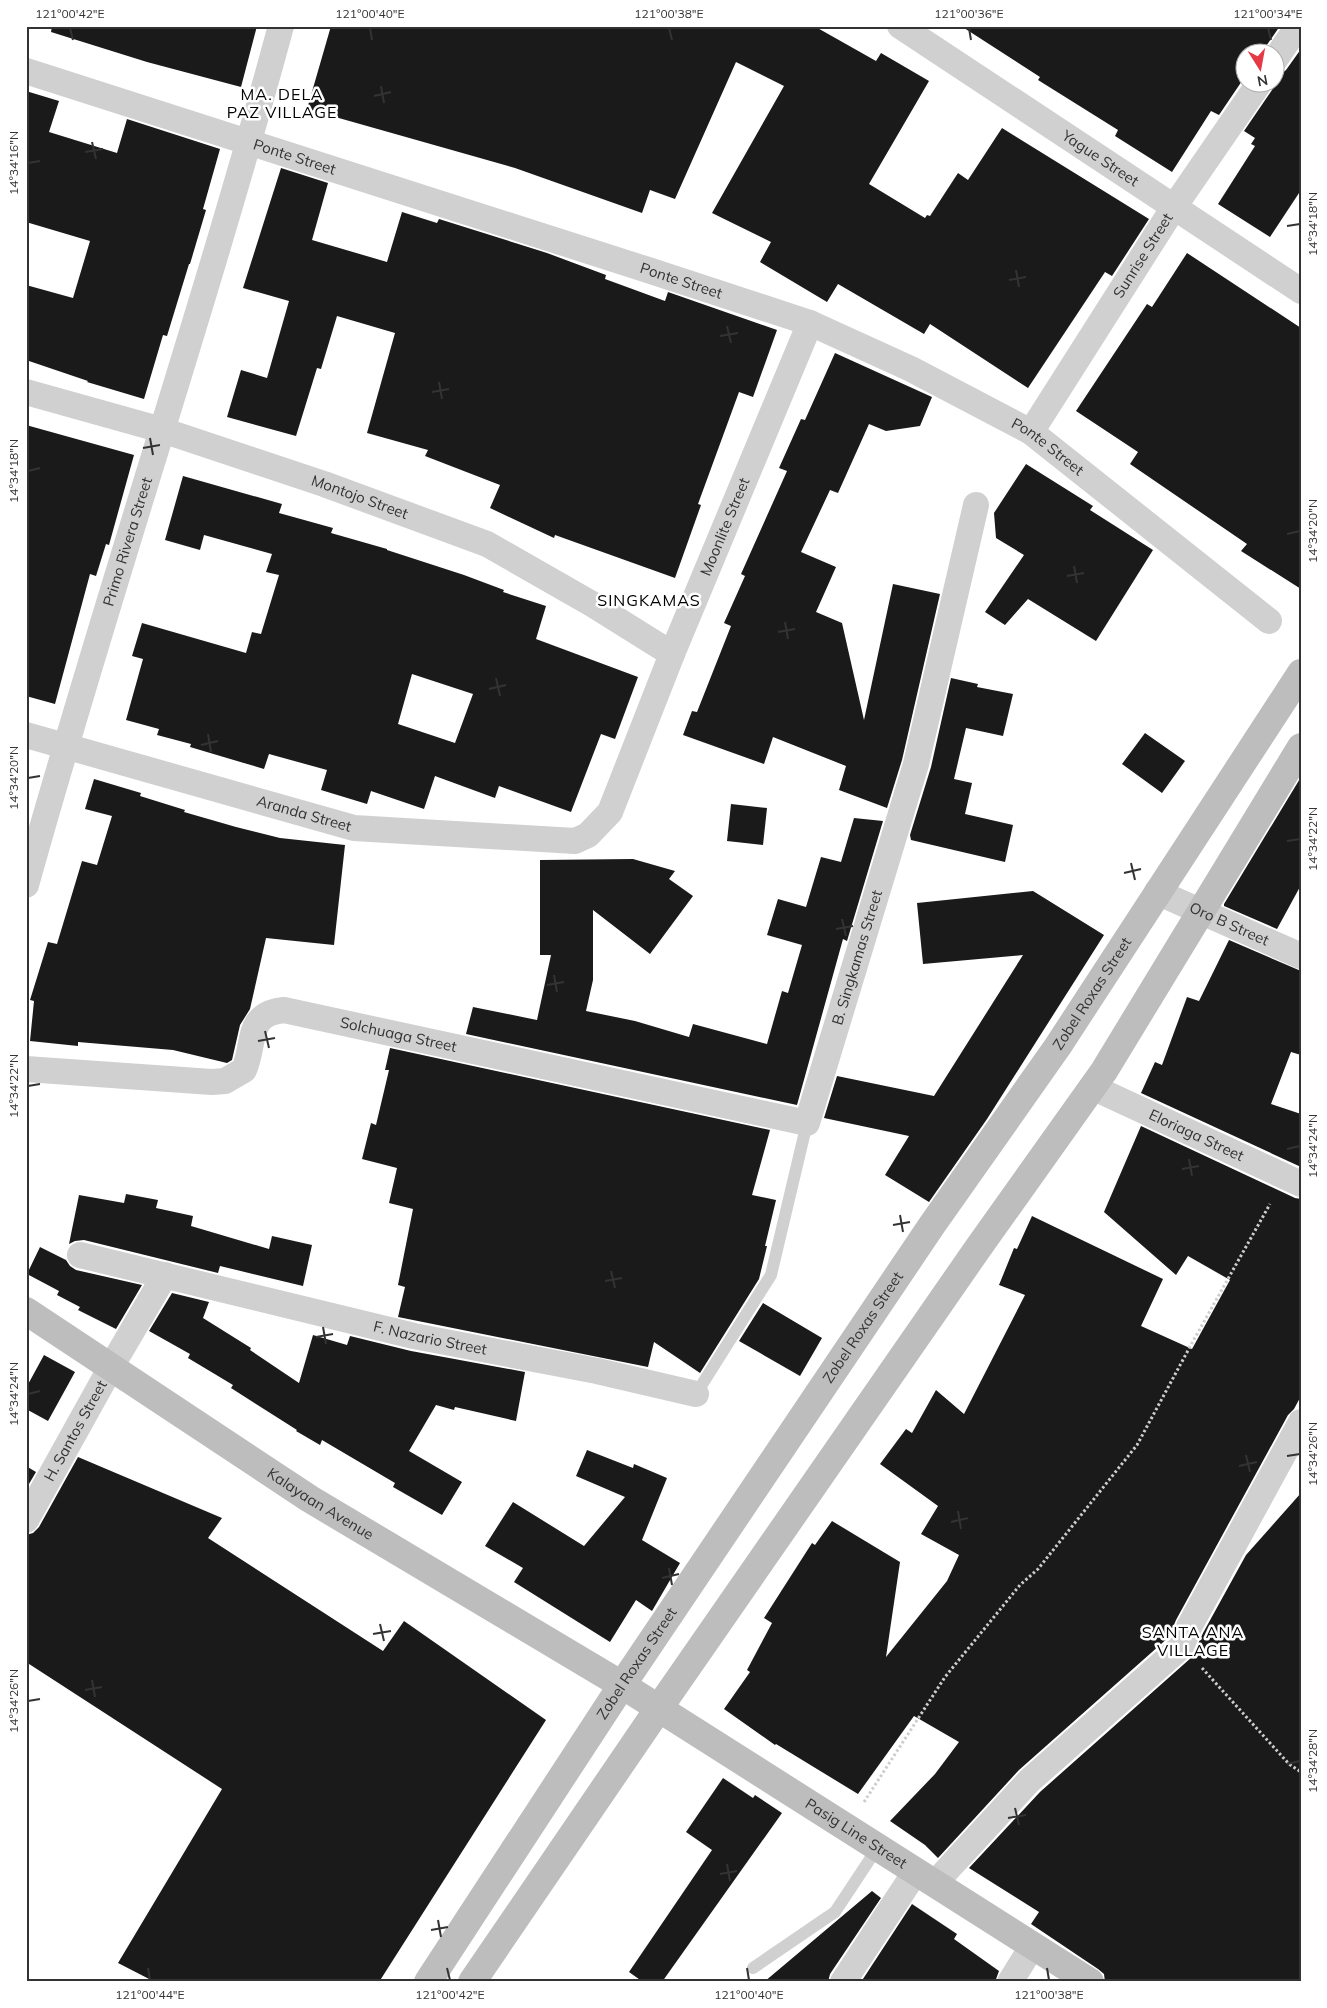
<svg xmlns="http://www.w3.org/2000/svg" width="1327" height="2008" font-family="Mulish,sans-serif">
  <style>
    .building { fill: #1a1a1a; fill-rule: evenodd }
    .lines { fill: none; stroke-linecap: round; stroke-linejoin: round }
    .path { stroke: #cdcdcd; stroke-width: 3; stroke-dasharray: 2.5 2.5; stroke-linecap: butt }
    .lane { stroke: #d0d0d0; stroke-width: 12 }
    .street { stroke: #d0d0d0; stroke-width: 26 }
    .secondary { stroke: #bdbdbd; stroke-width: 28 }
    .ticks { fill: none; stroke: #333; stroke-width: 2 }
    .labels { text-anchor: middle; stroke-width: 5; stroke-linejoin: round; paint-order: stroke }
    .street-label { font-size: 15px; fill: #333; stroke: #fff }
    .neighbourhood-label { font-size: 16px; letter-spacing: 1px; fill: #000; stroke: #fff }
    .neatline { fill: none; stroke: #333; stroke-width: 2 }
    .ticks-label { font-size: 12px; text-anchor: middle; fill: #333 }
  </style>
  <rect width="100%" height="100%" fill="#fff"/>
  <path class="building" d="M52,26H257L241,87L147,62L51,32Z
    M331,26H814L876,61L881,53L929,81L869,184L925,218L927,215L930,216L958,173L968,180L1002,128L1149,219L1112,276L1105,272L1028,388L930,324L924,334L838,284L827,302L760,262L771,242L712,213L784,86L736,62L675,199L650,190L642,213L515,168L307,109Z
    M961,26H1280L1262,52H1244V78L1219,115L1211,111L1172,172L1115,136L1118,130L1038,80L1040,77Z
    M1301,49V190L1270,237L1218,204L1255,146L1251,144L1255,138L1244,131L1272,90L1275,84L1274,76L1281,74L1286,70Z
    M26,91L59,101L49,132L117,153L127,119L220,149L203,209L206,210L190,264H189L167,336L163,335L144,399L87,382L88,381L26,360V285L73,298L90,241L26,222Z
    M281,168L328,183L312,240L387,262L402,212L437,223L439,219L547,253L606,275L605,279L665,301L668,292L777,330L753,397L739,392L698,504L701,505L675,578L555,535L554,538L490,508L500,485L425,456L428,450L367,433L395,333L337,316L321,369L317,368L296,436L227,417L241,370L267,378L289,301L243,288Z
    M1187,253L1301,328V589L1241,551L1247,544L1130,464L1138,452L1076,411L1147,304L1152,307Z
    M835,353L932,397L920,426L886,431L869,424L838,493L830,490L801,552L836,567L816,612L842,623L864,720L893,584L940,594L902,760L887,808L839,790L846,766L773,737L764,764L683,735L692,711L697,712L731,626L724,623L745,576L741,574L787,471L779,468L801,419L805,420Z
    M26,425L134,455L109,545L106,544L96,576L90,574L55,704L26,696Z
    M1026,464L1093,506L1090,510L1153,550L1096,641L1028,599L1005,625L985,612L1024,555L996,538L994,513Z
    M183,476L282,504L279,513L333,528L331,533L387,549V550L464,575L504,590L503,592L546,606L536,639L638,677L615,739L601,734L571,812L499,786L495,798L435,776L424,809L371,791L367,804L321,790L327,770L269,754L264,769L190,747L191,744L157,735L159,729L126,720L143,659L132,656L142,623L246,653L252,632L261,634L279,575L266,572L272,554L204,535L200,550L165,540ZM412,674L473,694L455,743L398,724Z
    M951,678L978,684L977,687L1013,694L1003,736L966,728L954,779L972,783L965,814L1013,825L1005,862L911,840L910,835L931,767Z
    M1145,733L1185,761L1162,793L1122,764Z
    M1301,777V885L1277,929L1224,906V904Z
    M94,779L141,793L140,796L185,810L184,812L236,827L280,838L345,845L334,945L266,938L250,1009L240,1025L232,1060L227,1063L173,1050L78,1042V1046L30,1041L34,1001L30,1000L48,942L57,944L82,861L97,865L112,816L85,809Z
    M731,804L767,808L763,845L727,841Z
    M854,818L883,821L847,941L843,939L797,1105L466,1034L473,1007L537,1020L551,955H540V860L633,859L675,871L669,879L693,896L650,954L593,910V980L586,1011L635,1021L689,1037L693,1024L767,1044L782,991L788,993L802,945L767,935L778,899L806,907L821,857L841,862Z
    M1033,891L1104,935L987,1119L929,1202L885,1175L909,1136L824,1118L837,1076L934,1096L1023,955L923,964L917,903Z
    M1229,940L1301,971V1055L1291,1052L1271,1104L1301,1114V1167L1141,1093L1155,1062L1162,1065L1187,997L1199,1001Z
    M390,1048L770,1130L752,1195L776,1200L765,1246H767L759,1279L700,1373L654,1342L648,1367L398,1317L405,1287L398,1285L413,1209L389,1203L397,1168L362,1159L371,1123L376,1125L389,1070H385Z
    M1141,1126L1295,1198L1301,1199V1396L1294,1409L1288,1415L1176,1620L1169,1637L1019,1770L938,1858L925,1845L890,1821L935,1774L959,1742L914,1716L858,1794L776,1744L775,1745L724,1709L750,1672L747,1670L772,1623L764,1618L812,1543L815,1545L832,1521L900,1562L886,1657L947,1581L959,1555L921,1534L938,1506L880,1464L906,1429L912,1433L936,1390L964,1414L1025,1295L999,1285L1014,1248L1017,1249L1032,1216L1163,1279L1141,1326L1192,1349L1230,1280L1188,1256L1176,1275L1104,1212Z
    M126,1194L158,1200L156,1208L193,1216L191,1226L269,1249L272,1236L312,1245L303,1286L220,1266L218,1273L84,1240L75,1241L69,1244L79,1195L124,1203Z
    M40,1247L66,1260L70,1266L76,1270L142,1285L116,1329L78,1310L80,1307L57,1295L59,1291L27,1274Z
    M172,1293L209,1302L203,1318L251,1348L250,1350L299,1383L313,1335L347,1345L350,1336L411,1351L525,1372L516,1421L455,1407L454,1410L436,1405L409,1451L462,1482L442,1515L393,1487L395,1483L322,1440L320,1445L296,1431L297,1430L231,1388L233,1385L188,1358L190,1354L149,1331Z
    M763,1303L822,1338L800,1376L739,1341Z
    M44,1355L75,1372L48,1421L26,1409V1388Z
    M587,1450L633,1468L634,1464L667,1478L642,1540L680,1563L652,1611L636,1600L610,1642L514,1582L523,1568L485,1546L513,1502L584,1546L625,1497L576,1476Z
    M78,1457L222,1518L208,1538L383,1651L404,1621L546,1720L379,1982H155L118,1963L222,1789L26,1662V1535L33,1533L39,1527Z
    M26,1466L36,1472L26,1489Z
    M1301,1493V1982H1105L1104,1974L1098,1969L1031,1924L1039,1912L969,1868L1040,1792L1192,1657L1203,1633L1246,1555Z
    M723,1778L753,1798L755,1795L782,1813L662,1982H643L629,1972L712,1850L686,1832Z
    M872,1891L881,1898L830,1974L828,1982H764Z
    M912,1904L957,1934L954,1939L999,1971L995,1982H861Z"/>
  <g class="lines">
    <path class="path" d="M1202,1668L1289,1764L1301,1772
      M864,1802L945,1677L1020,1585L1038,1569L1137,1445L1192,1343L1270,1204"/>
    <path class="lane" d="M696,1394L771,1275L807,1123
      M753,1968L835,1912L878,1847"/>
    <g class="street">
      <path id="s1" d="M900,26L1301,291"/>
      <path d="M1274,61L1298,26"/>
      <path id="s2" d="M26,71L648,270L810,323L911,369L1031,432L1269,621"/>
      <path id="s3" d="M26,392L162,430L324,484L487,544L592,604L672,654"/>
      <path id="s4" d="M1031,432L1174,207L1260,82"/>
      <path id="s5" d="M26,735L354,828L575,841L588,835L610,812L672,654L810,323"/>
      <path id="s6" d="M26,885C106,597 203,314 281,26"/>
      <path id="s7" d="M1157,892L1301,956"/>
      <path id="s8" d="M26,1069L212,1082L225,1081L244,1070C256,1042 245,1014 284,1010L807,1123L916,764L976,505"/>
      <path id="s9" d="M1092,1087L1301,1184"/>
      <path id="s10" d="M80,1255L414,1336L597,1371L696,1394"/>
      <path id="s11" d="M26,1520L111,1367L165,1275"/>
      <path d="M935,1883L1029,1781L1182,1646L1189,1627L1301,1422"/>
      <path d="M843,1982L916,1871"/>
      <path d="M1010,1982L1033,1945"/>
    </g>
    <g class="secondary">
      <path id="s12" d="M26,1311L310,1499L622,1685L1090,1982"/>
      <path id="s13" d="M428,1982L622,1685L932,1225L1058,1046L1301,673"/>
      <path d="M472,1982L659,1708L976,1251L1104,1071L1301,747"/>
    </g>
  </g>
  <path class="ticks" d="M70,28L73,40M370,28L372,40M669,28L672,40M969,28L971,40M1268,28L1271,40M381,86L384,103M374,96L391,92M92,142L96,159M85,152L103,149M28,163L40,161M1287,226L1300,224M1016,270L1019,287M1009,280L1026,277M727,326L731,343M720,336L738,333M439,382L442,399M432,392L449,389M150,438L153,455M143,448L160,445M28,471L40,468M1287,534L1300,531M1074,566L1077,583M1067,576L1084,573M785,622L788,639M778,632L795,629M496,678L500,696M489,689L506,685M208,734L211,752M201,745L218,741M28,778L40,776M1287,841L1300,839M1131,863L1135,880M1124,873L1141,869M842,919L846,936M836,929L853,926M554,975L557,992M547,985L564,982M265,1031L269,1048M258,1041L275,1038M28,1086L40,1084M1287,1149L1300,1146M1189,1159L1192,1176M1182,1169L1199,1166M900,1215L903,1232M893,1225L910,1222M611,1271L615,1288M605,1281L622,1278M323,1327L326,1344M316,1337L333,1334M28,1394L40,1391M1246,1455L1250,1472M1287,1456L1300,1454M1239,1466L1257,1462M958,1511L961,1529M951,1522L968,1518M669,1568L672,1585M662,1578L679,1574M380,1624L384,1641M373,1634L391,1631M92,1680L95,1697M85,1690L102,1687M28,1701L40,1699M1287,1764L1300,1761M1015,1808L1019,1825M1008,1818L1026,1815M727,1864L730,1881M720,1874L737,1871M438,1920L441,1937M431,1930L448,1927M148,1968L150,1980M447,1968L450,1980M747,1968L749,1980M1047,1968L1049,1980"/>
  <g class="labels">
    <g class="street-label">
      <text dy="5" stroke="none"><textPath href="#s2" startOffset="282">Ponte Street</textPath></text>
      <text dy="5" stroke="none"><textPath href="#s1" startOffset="240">Yague Street</textPath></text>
      <text dy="5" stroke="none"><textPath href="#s4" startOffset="209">Sunrise Street</textPath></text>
      <text dy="5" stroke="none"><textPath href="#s2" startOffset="688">Ponte Street</textPath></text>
      <text dy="5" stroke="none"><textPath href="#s2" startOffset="1092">Ponte Street</textPath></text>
      <text dy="5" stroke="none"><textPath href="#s3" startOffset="350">Montojo Street</textPath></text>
      <text dy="5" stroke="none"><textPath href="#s5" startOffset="916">Moonlite Street</textPath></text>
      <text dy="5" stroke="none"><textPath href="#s6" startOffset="358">Primo Rivera Street</textPath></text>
      <text dy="5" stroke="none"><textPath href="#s5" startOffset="289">Aranda Street</textPath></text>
      <text dy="5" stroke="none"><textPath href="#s7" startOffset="79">Oro B Street</textPath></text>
      <text dy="5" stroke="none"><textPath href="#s8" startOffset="1009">B. Singkamas Street</textPath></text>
      <text dy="5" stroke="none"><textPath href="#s13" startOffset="1191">Zobel Roxas Street</textPath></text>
      <text dy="5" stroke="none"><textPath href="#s8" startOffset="418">Solchuaga Street</textPath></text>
      <text dy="5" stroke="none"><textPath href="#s9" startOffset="115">Eloriaga Street</textPath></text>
      <text dy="5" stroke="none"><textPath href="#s13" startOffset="786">Zobel Roxas Street</textPath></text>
      <text dy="5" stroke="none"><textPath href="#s10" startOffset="360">F. Nazario Street</textPath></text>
      <text dy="5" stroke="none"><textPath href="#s11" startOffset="102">H. Santos Street</textPath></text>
      <text dy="5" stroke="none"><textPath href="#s12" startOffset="352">Kalayaan Avenue</textPath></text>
      <text dy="5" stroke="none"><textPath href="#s13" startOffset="381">Zobel Roxas Street</textPath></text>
      <text dy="5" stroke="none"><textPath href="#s12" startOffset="981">Pasig Line Street</textPath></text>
    </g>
    <g class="neighbourhood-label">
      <text x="282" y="100">MA. DELA<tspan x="282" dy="18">PAZ VILLAGE</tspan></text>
      <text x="649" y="606">SINGKAMAS</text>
      <text x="1193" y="1638">SANTA ANA<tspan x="1193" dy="18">VILLAGE</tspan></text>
    </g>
  </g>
  <rect width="1327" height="2008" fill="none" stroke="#ffffff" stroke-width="55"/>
  <g transform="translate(1260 68) rotate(169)"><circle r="24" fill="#ffffff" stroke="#adadad"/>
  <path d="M0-4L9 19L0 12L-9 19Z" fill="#e63946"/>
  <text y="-8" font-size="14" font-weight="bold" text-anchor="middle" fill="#333333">N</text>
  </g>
  <rect x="28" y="28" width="1272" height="1952" class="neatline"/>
  <g class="ticks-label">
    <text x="70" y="18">121°00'42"E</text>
    <text x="370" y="18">121°00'40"E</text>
    <text x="669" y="18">121°00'38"E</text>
    <text x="969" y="18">121°00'36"E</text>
    <text x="1268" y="18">121°00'34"E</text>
    <text transform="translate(14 163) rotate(-90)" y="4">14°34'16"N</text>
    <text transform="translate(1313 224) rotate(-90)" y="4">14°34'18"N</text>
    <text transform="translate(14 471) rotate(-90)" y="4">14°34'18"N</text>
    <text transform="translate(1313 531) rotate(-90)" y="4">14°34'20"N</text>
    <text transform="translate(14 778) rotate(-90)" y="4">14°34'20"N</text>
    <text transform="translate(1313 839) rotate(-90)" y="4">14°34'22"N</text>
    <text transform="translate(14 1086) rotate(-90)" y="4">14°34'22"N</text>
    <text transform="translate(1313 1146) rotate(-90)" y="4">14°34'24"N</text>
    <text transform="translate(14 1394) rotate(-90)" y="4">14°34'24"N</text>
    <text transform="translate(1313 1454) rotate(-90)" y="4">14°34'26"N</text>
    <text transform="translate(14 1701) rotate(-90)" y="4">14°34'26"N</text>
    <text transform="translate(1313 1761) rotate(-90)" y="4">14°34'28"N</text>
    <text x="150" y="1999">121°00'44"E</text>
    <text x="450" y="1999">121°00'42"E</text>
    <text x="749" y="1999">121°00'40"E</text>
    <text x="1049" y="1999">121°00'38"E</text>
  </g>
</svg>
